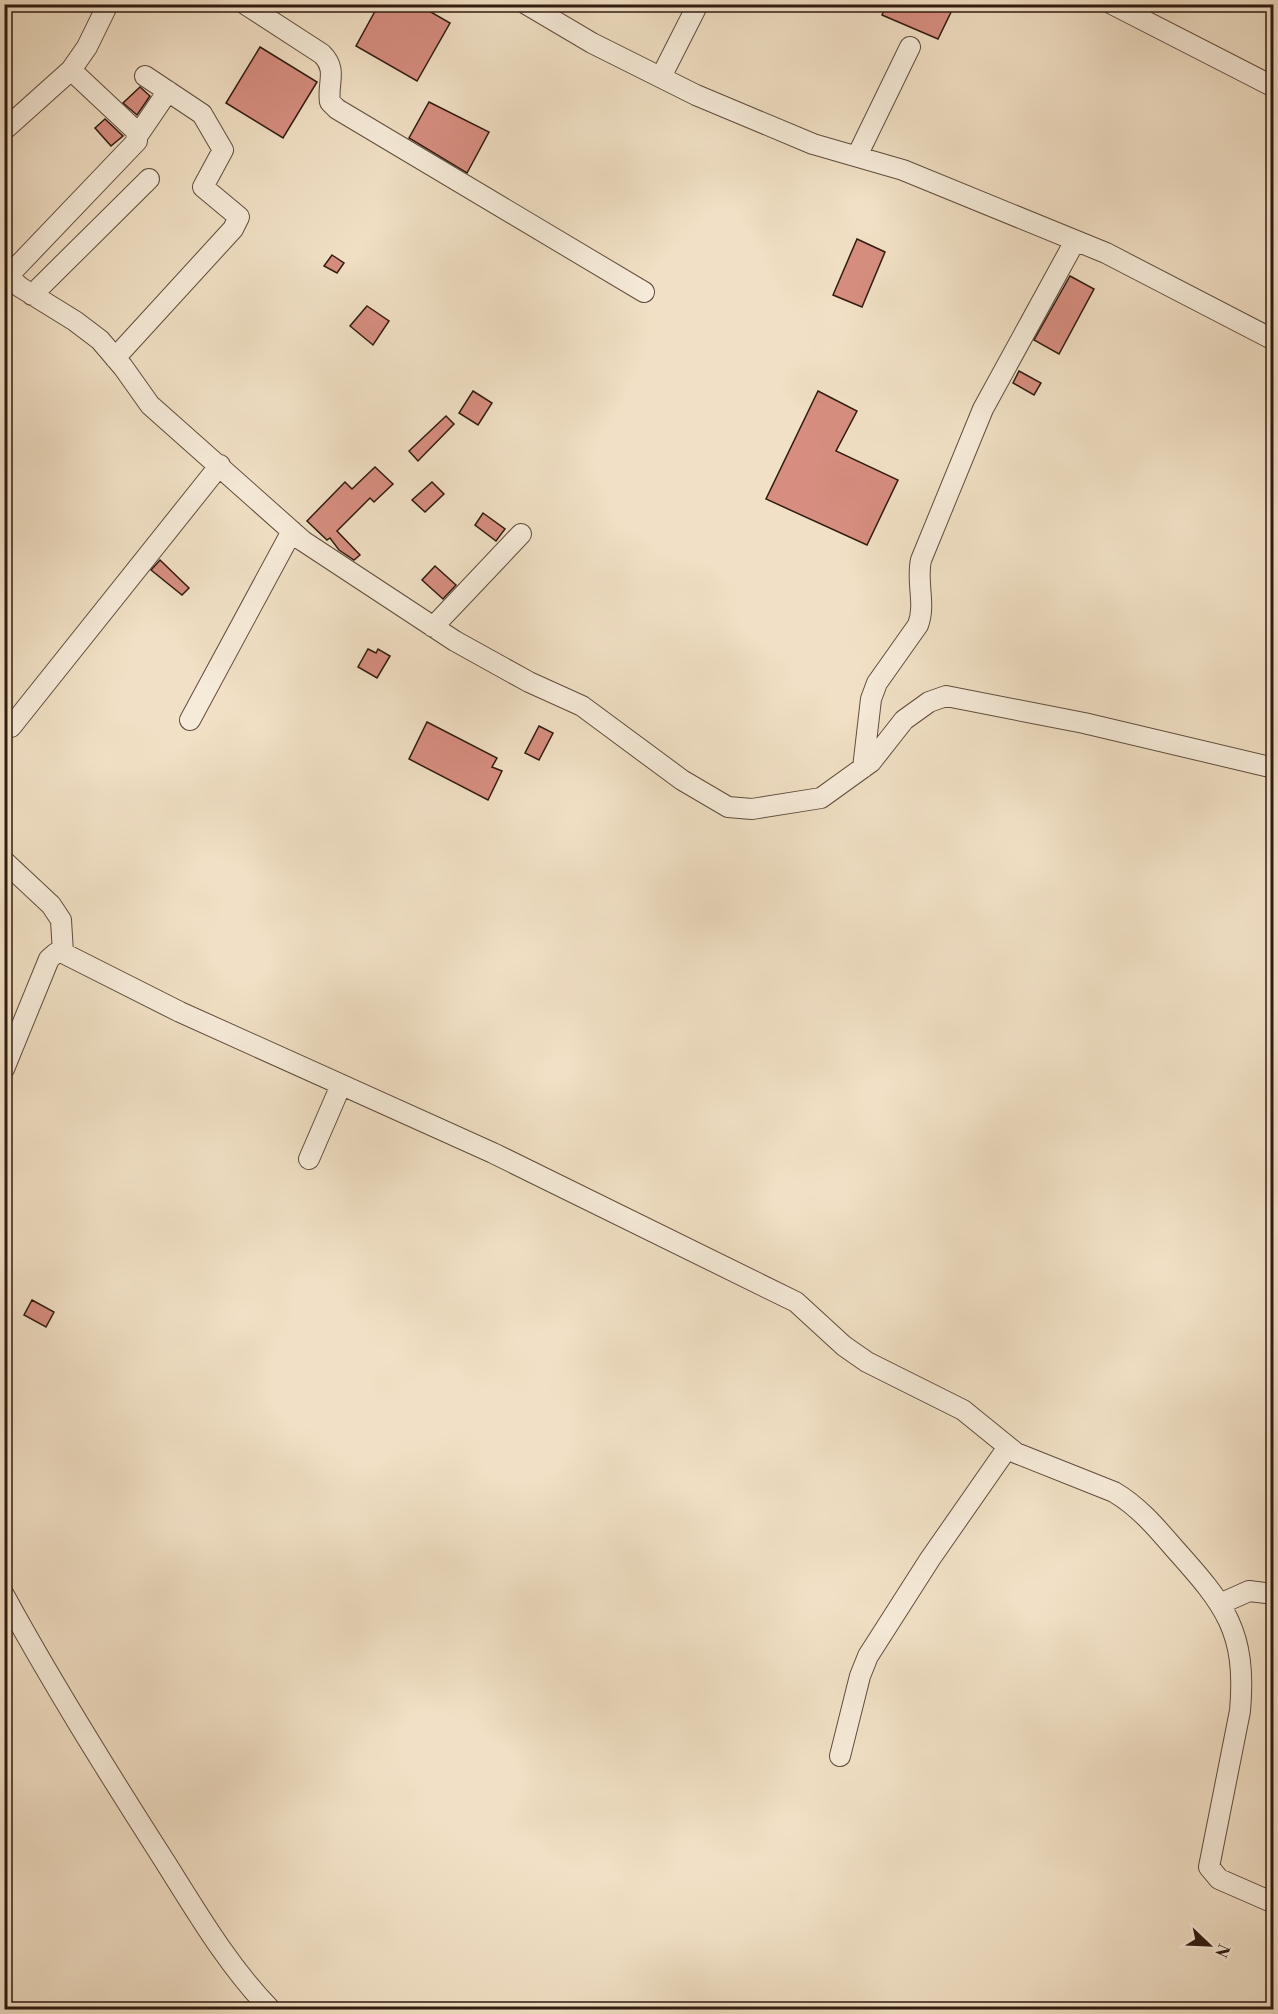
<svg xmlns="http://www.w3.org/2000/svg" width="1278" height="2014" font-family="'Libre Bodoni',serif">
  <style>
    .building { fill: #d78e80; stroke: #301b10; stroke-width: 1.5 }
    .lines { fill: none; stroke-linecap: round; stroke-linejoin: round }
    .minor-casing { stroke: #604c3d; stroke-width: 22 }
    .minor { stroke: #f6ebd9; stroke-width: 20 }
  </style>
  <rect width="100%" height="100%" fill="#f1e0c5"/>
  <filter id="stains"><feTurbulence type="fractalNoise" baseFrequency=".00333" numOctaves="4"/><feColorMatrix values="0 0 0 0 .2 0 0 0 0 .09 0 0 0 0 .02 0 0 0 .5 -.17"/></filter>
  <radialGradient id="worn" r=".72"><stop offset=".6" stop-color="#630" stop-opacity="0"/><stop offset="1" stop-color="#630" stop-opacity=".3"/></radialGradient>
  <path class="building" d="M379,4H417L450,23L417,81L356,46Z
    M886,4H955L938,39L882,15Z
    M260,47L317,82L283,138L226,103Z
    M140,87L150,96L137,115L123,103Z
    M429,102L489,132L467,173L409,138Z
    M105,119L123,136L111,146L95,128Z
    M857,239L885,252L862,307L833,295Z
    M332,255L344,263L337,273L324,266Z
    M1070,276L1094,289L1059,354L1034,340Z
    M367,306L389,321L373,345L350,326Z
    M1019,371L1041,383L1034,395L1013,383Z
    M473,391L492,403L478,425L459,413Z
    M818,391L857,411L836,451L898,480L867,545L766,499Z
    M446,416L454,424L418,461L409,451Z
    M375,467L393,484L374,502L370,498L337,531L360,555L354,560L339,550L330,538L327,540L307,521L345,482L352,489Z
    M432,482L444,494L425,512L412,500Z
    M483,513L505,529L496,541L475,525Z
    M160,560L189,588L182,595L151,570Z
    M435,566L456,585L443,599L422,580Z
    M368,649L376,653L378,649L390,656L377,678L358,667Z
    M427,722L497,758L492,767L502,771L488,800L409,759Z
    M539,726L553,733L539,760L525,753Z
    M32,1300L54,1312L46,1327L24,1315Z"/>
  <g class="lines">
    <defs>
      <path id="minor" d="M245,4L322,54C338,70 327,83 330,102L337,109L644,292
        M526,4L592,43L696,95L813,144L903,170L1106,253L1274,340
        M1112,4L1274,87
        M661,77L698,4
        M4,130L71,70L87,47L108,4
        M138,135L168,91
        M857,156L910,47
        M4,273L20,287L75,321L100,340L123,367L150,405L303,541L455,641L529,682L582,706L682,780L728,807L752,809L821,798L871,762L904,720L929,702L946,696L1084,723L1274,768
        M8,276L137,141L136,131L71,70
        M32,295L149,179
        M115,358L233,229L239,217L203,187L223,150L202,114L145,76
        M433,627L521,534
        M190,720L292,531
        M11,727L220,465
        M863,768L871,699L877,683L918,625C926,604 916,582 921,560L983,409L1075,241
        M4,861L51,905L61,920L63,953
        M4,1069L49,959L56,953H63L180,1012L493,1153L796,1302L844,1346L867,1362L963,1410L1016,1453L1114,1492C1138,1506 1156,1527 1174,1548C1225,1605 1247,1631 1240,1711L1209,1867L1219,1879L1274,1903
        M309,1159L341,1085
        M4,1595C53,1685 107,1771 162,1857C195,1909 227,1965 271,2010
        M1222,1603L1249,1591L1274,1594
        M840,1756L860,1676L868,1656L930,1559L1008,1447"/>
    </defs>
    <use href="#minor" class="minor-casing"/>
    <use href="#minor" class="minor"/>
  </g>
  <rect width="1278" height="2014" fill="none" stroke="#f1e0c5" stroke-width="24"/>
  <rect x="6" y="6" width="1266" height="2002" fill="none" stroke="#301b10" stroke-width="3"/>
  <rect x="12" y="12" width="1254" height="1990" fill="none" stroke="#301b10" stroke-width="1.5"/>
  <g transform="translate(1209 1945) rotate(113)" stroke="#f6ebd9" stroke-width="4.5" paint-order="stroke">
  <path d="M0-4.5L10 22L0 15L-10 22Z" fill="#301b10"/>
  <text y="-9" font-size="16" font-weight="bold" text-anchor="middle" fill="#301b10">N</text>
  </g>
  <rect width="100%" height="100%" filter="url(#stains)"/>
  <rect width="100%" height="100%" fill="url(#worn)"/>
</svg>
